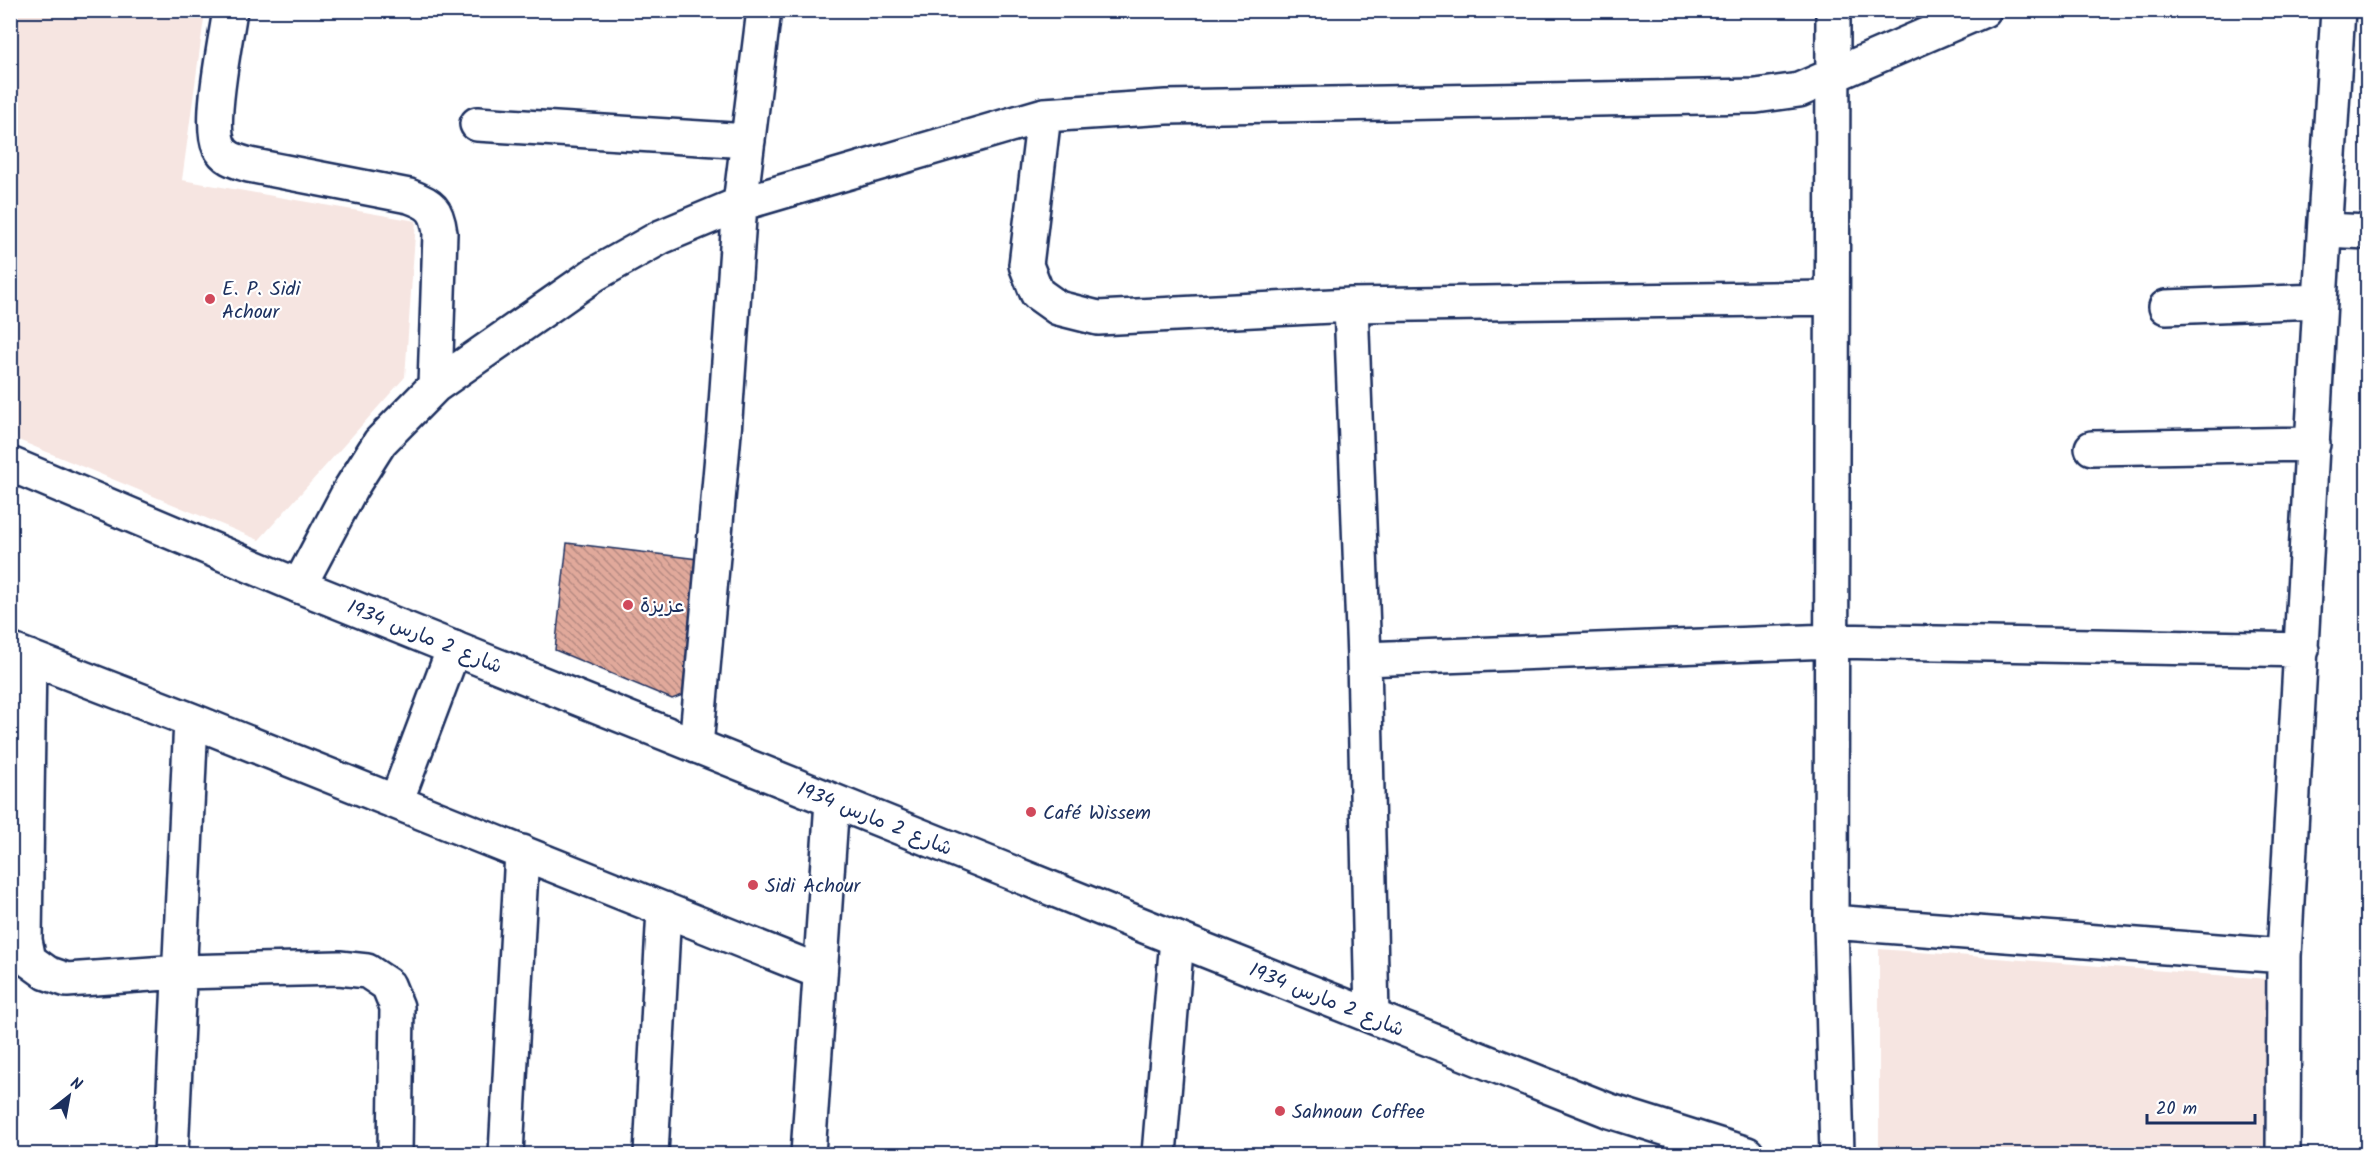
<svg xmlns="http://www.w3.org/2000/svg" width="2378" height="1165" font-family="Kalam,'Playpen Sans Arabic',sans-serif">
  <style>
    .built { fill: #f6e5e1 }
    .building { fill: url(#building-back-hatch); stroke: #1b2f5e; stroke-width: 1.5 }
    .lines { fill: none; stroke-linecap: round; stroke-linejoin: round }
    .street-casing { stroke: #1b2f5e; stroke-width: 38 }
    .secondary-casing { stroke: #1b2f5e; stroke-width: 38 }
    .street { stroke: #fff; stroke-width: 33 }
    .secondary { stroke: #fff; stroke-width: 33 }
    .poi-dot { fill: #d1495b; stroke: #fff; stroke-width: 2 }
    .labels { text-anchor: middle; stroke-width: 4.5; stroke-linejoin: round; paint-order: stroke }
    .poi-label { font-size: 20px; fill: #1b2f5e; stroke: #fff; text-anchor: start }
    .street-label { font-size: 20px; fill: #1b2f5e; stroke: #fff }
  </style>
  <defs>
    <pattern id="building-back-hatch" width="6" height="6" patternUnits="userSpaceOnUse" patternTransform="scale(1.5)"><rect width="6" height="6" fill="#e1a99b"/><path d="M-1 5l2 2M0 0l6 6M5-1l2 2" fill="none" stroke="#b68a82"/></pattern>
  </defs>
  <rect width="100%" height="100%" fill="#fff"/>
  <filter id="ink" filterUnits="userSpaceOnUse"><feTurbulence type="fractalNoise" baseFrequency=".0167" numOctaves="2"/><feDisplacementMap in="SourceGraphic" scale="12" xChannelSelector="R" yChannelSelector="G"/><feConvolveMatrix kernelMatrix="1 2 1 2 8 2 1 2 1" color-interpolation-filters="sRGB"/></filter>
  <g filter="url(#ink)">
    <path class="built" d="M10,11H205L182,180L416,221L405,377L259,540L11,437Z
      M1879,949L2294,981L2293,1154H1879Z"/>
    <path class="building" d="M567,543L698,559L688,693L672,699L555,650Z"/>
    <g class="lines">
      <defs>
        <path id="street" d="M230,10C226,39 208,123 219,146C225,159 236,161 249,165L409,196C431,204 437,209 440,233L435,386
          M1833,10L1831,922L1837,1154
          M1044,115L1026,265L1037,293L1058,308L1098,318L1351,305L1831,298
          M477,124L748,141
          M2325,230L2368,232
          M1351,305L1364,659L1372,1016
          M2166,307L2320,301
          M2092,448L2313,444
          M299,586L351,488L380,442L435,386L595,274L661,237L740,204L1044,115L1166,107L1756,96L1799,90L1984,10
          M10,650L191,720L820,972
          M29,657L25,940L29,960L47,973L67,980L180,972L339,968L367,971L388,985L397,1007L395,1154
          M1364,659L1831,641L2302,650
          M696,746L724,433L740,204L764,10
          M396,802L454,648
          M1831,922L2284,956
          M171,1154L191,720
          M506,1154L522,852
          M651,1154L664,909
          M808,1154L832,801
          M1159,1154L1177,939
          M2283,1154L2284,956L2320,301L2338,10"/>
        <path id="secondary" d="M10,464L299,586L1177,939L1610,1111L1747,1154"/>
      </defs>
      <use href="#street" class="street-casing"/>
      <use href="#secondary" class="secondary-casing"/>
      <use href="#street" class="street"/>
      <use href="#secondary" class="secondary"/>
    </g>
  </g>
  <g class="poi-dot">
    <circle cx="210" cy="299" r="6"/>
    <circle cx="628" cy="605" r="6"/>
    <circle cx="1031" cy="812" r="6"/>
    <circle cx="753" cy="885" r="6"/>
    <circle cx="1280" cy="1111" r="6"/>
  </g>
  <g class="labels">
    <g class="poi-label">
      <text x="222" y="295">E. P. Sidi<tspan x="222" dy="23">Achour</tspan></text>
      <text x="640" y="612">عزيزة</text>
      <text x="1043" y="819">Café Wissem</text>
      <text x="765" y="892">Sidi Achour</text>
      <text x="1292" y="1118">Sahnoun Coffee</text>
    </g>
    <g class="street-label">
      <text transform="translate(425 636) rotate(22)" y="7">شارع 2 مارس 1934</text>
      <text transform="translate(875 818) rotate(22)" y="7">شارع 2 مارس 1934</text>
      <text transform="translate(1327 999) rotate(22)" y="7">شارع 2 مارس 1934</text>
    </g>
  </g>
  <rect width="2378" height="1165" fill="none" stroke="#fff" stroke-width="36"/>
  <rect x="18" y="18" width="2342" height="1129" fill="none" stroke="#1b2f5e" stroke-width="2" filter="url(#ink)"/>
  <g transform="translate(69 1096) rotate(31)" stroke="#ffffff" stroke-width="4.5" paint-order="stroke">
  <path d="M0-4.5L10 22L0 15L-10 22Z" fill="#1b2f5e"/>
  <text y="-9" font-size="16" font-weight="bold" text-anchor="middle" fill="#1b2f5e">N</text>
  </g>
  <path d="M2147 1114v9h108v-9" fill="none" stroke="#1b2f5e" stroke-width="3"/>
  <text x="2156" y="1114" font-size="18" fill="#1b2f5e" stroke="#ffffff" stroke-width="4.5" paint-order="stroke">20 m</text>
</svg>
